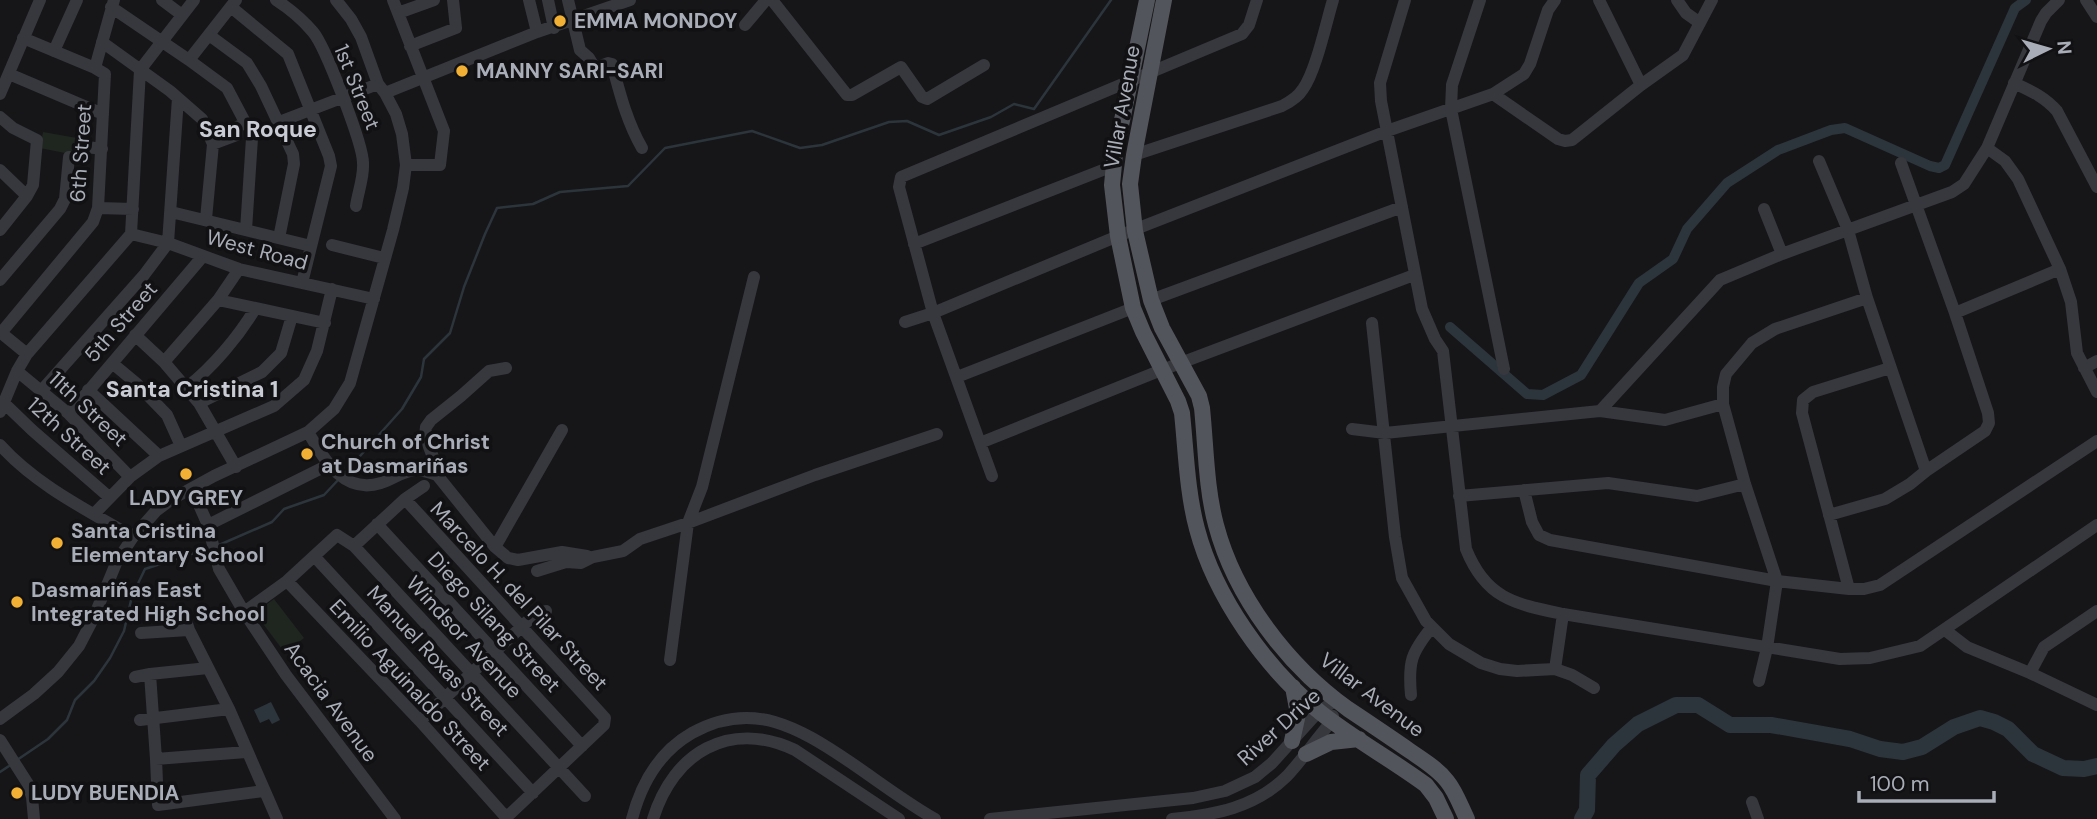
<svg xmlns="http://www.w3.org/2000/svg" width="2097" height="819" font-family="'DM Sans',sans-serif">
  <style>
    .green { fill: #1e261f }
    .water { fill: #2c353c }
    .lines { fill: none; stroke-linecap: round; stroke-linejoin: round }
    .stream { stroke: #2c353c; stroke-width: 2.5 }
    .canal { stroke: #2c353c; stroke-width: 10 }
    .river { stroke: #2c353c; stroke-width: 16 }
    .minor { stroke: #37383d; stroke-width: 12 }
    .major { stroke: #53555c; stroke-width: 16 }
    .poi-dot { fill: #f2b134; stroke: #111113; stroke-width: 2.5 }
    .labels { text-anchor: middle; stroke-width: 7; stroke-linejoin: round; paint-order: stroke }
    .poi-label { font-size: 21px; font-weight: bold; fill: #a8adb8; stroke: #111113; text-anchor: start }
    .street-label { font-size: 21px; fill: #a8adb8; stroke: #111113 }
    .neighbourhood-label { font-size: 23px; font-weight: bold; fill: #c9ccd4; stroke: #111113 }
  </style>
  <rect width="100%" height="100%" fill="#161618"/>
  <path class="green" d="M43,132L77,138L75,155L40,148Z
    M274,599L304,638L285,653L255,613Z"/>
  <path class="water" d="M271,702L280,720L272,724L269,719L260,723L254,710Z"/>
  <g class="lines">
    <path class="stream" d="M344,474L402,409L421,377L424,359L450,333L464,287L485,234L497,208L533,204L560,192L628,186L665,148L752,131L800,148L822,145L889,122L907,121L939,135L991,117L1014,104L1034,109L1111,0
      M219,545L272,522L284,509L324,495L339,479
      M17,760L48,739L67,720L75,700L94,681L110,658L124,631L132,596L145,569L209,548
      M0,772L12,764"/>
    <path class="canal" d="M1450,327L1527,394L1543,395L1581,375L1639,283L1673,259L1687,229L1727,183L1778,150L1831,130L1845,128L1930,166L1939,168L1945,165L2015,8L2026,0"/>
    <path class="river" d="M1582,819L1587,810L1588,775L1614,745L1638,724L1676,705H1698L1730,725H1771L1850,739L1880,749L1903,752L1922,747L1954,727L1980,718L1994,722L2008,729L2033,754L2063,768L2084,769L2097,766"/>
    <path class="minor" d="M162,0L182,15
      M276,0C290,9 302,19 313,32C325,46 363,144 363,163C364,177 358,192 356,206
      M393,0L444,131L440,165H406
      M529,0L537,32
      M548,0L554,28
      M568,0L580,50L589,58L595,68L608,63L612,64C620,94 627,122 642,148
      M772,0L847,95H852L901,67L922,97L927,99L984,65
      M1257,0L1249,25L1242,34L901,177L899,187L933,313L980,443L1154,373L1414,275
      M1405,0L1380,83L1381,101L1422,309L1435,339L1443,351L1466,549C1486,599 1515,604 1563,614L1840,659L1870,658L1920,646L2097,525
      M1480,0L1452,85L1451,109L1504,369
      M1599,0L1641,85
      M1677,0L1686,13L1700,23
      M2086,0L2097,17
      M111,7L189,60L227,88L246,124
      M231,7L288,54L329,156L331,166L302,283
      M398,13L434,0
      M745,25L766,0
      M209,35L247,63L261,86L293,154L294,164L279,238
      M102,42L170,91L202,119L213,144L206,219
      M410,46L456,28L453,0
      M54,51L77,0
      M189,60L236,0
      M95,68L114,0
      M9,74L103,114
      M2014,83C2031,91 2045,97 2057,111L2097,187
      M385,93L537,32L630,0
      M0,94L40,0
      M1493,94L1558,139L1565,141L1572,140L1641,85L1683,55L1712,0
      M0,117L13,128L37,140L33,185L27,196L0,230
      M279,122L378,84
      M213,144L237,135V127L245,123
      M80,146L102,149
      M1987,148L2005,161L2018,179L2060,269L2071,302L2077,353L2097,392
      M1134,155L1282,106C1290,102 1298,97 1303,89C1316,71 1326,23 1333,0
      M1819,161L1848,230L1867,298L1926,471
      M0,170L27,196
      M98,208L133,209
      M1764,209L1782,254
      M171,212L311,246
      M246,230L252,138
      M131,234L168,243L239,269L374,299
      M914,244L1113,166
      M332,245L384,258
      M0,280L60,209L65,199L69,157
      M218,300L325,323
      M1151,300L1402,207
      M1955,313L2060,269
      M905,322L933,313L1118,236L1387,131L1493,94L1524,74L1530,64L1548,10L1555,0
      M1372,323L1395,537L1402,578L1426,621L1449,644L1481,663L1500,669L1517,671L1555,669L1572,675L1594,688
      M0,332L27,354
      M1,333L93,222L98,208L105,74L95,68L23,38
      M135,335L164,362L199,403L236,467
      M164,362L218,300L239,269
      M112,363L136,383L167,415L181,446
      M506,368L489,371L461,396L431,420L426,427L425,436L436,465L437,475L495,547L508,558L518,560L562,552L587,556
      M2084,368L2097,361
      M17,371L69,414L130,477
      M957,377L1133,308
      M186,388C213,367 238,337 255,309
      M42,390L144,275L168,243L178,98
      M88,390L159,456
      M4,403L32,430L109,497
      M199,403L262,372L281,353L292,316
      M1600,411L1665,420L1723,404
      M0,412L17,371L27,354L131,234L140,70L194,0
      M69,414L203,256
      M1352,429L1385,433L1600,411L1720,280L1782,254L1952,192L1964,184L1987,148L2041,21L2046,13L2059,0
      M308,432C324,459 343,495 381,483C392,480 404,470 416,470C423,470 431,473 437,475
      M980,443L992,476
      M0,445C36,485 87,510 133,537
      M192,489L208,525L219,569L244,612L286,675L395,819
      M1524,490L1532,522L1539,535L1550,540L1777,581L1849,589H1864L1880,585L2097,441
      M1459,496L1608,483L1697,496L1745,484
      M94,514L130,477L159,456L274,406L304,380L317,351L332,289
      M1829,515L1885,499L1910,484L1926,471L1985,431L1989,423L1988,413L1955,313L1901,163
      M377,524L582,746
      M208,525L328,465
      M354,546L405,499L424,486
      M495,547L562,430
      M314,556L533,793
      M537,571L566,562L581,563L593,557L623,551L640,539L688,523L815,475L937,434
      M287,581L420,721L504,815L510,814L604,725L605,718L405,499
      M1849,589L1802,413L1803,400L1813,392L1890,368
      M244,612L287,581L337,535L354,546L585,796
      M184,614L189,630L229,709L277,819
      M1945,630L1967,647L2030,673L2097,705
      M141,633L189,630
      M670,660L688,523L702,487L754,277
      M1555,669L1563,614
      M2030,673L2044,647L2097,611
      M150,674L156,759L246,752
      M135,677L150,674L208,668
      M1759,681L1767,648L1777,581L1745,484L1723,404V387L1726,374L1752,343L1775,329L1867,298
      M1411,695C1408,662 1411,653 1432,627
      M0,719L34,694L58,672L79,646L93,619L117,561L133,537L156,511L172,499L214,476L308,432L334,409L350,383L393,230L403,188L406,165L402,134L396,114L385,93L378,84L361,37L351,19L336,0
      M140,720L229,709
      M420,721L531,618L546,611
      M0,740L28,784L32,797L34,819
      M156,759L158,805L264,791
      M1752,802L1758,819
      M632,819C641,784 659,752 692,733C753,699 799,728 850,762C878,781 905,802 935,819
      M653,819C673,753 729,719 795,750L899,819
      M990,819L1193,798L1225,791L1255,777L1272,763L1319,711L1337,700
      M1172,819C1214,815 1255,808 1287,776C1303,759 1316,739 1332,721L1333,716"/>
    <path class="major" d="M1147,0L1115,154L1112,185L1118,236L1133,308L1143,332L1178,401L1182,413C1186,451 1187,492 1197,529C1215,597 1266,669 1321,713C1354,739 1392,760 1426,785L1436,798L1446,819
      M1164,0L1134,155L1130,184L1135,231L1151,300L1162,328L1199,396L1202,408C1206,447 1206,488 1216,525C1235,597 1288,666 1348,709C1369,723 1390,737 1410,751C1423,760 1438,769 1447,781C1456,792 1461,807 1467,819
      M1292,741L1298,714L1293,687
      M1306,754L1331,742L1359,739"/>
  </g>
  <g class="poi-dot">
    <circle cx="560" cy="21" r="7"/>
    <circle cx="462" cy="71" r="7"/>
    <circle cx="307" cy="454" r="7"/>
    <circle cx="186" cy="474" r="7"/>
    <circle cx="57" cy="543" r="7"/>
    <circle cx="17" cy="602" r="7"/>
    <circle cx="17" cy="793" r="7"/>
  </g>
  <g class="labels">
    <g class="poi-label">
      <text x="574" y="28">EMMA MONDOY</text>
      <text x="476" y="78">MANNY SARI-SARI</text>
      <text x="321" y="449">Church of Christ<tspan x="321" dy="24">at Dasmariñas</tspan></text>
      <text x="186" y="505" text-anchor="middle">LADY GREY</text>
      <text x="71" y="538">Santa Cristina<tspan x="71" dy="24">Elementary School</tspan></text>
      <text x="31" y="597">Dasmariñas East<tspan x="31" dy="24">Integrated High School</tspan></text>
      <text x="31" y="800">LUDY BUENDIA</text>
    </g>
    <g class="street-label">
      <text transform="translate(357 87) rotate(68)" y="7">1st Street</text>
      <text transform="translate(1122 107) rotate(-80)" y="7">Villar Avenue</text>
      <text transform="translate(81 153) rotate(-86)" y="7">6th Street</text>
      <text transform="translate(257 250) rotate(15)" y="7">West Road</text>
      <text transform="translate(121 322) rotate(-49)" y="7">5th Street</text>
      <text transform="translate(88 409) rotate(43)" y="7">11th Street</text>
      <text transform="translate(69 436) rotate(42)" y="7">12th Street</text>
      <text transform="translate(519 596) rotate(47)" y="7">Marcelo H. del Pilar Street</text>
      <text transform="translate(494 622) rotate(47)" y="7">Diego Silang Street</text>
      <text transform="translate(464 637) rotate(47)" y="7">Windsor Avenue</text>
      <text transform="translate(438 661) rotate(47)" y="7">Manuel Roxas Street</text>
      <text transform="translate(410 685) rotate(47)" y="7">Emilio Aguinaldo Street</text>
      <text transform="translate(1372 695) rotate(37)" y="7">Villar Avenue</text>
      <text transform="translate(331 702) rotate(54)" y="7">Acacia Avenue</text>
      <text transform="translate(1279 727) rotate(-42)" y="7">River Drive</text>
    </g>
    <g class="neighbourhood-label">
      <text x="258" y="137">San Roque</text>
      <text x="192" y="397">Santa Cristina 1</text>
    </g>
  </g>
  <g transform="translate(2048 49) rotate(85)" stroke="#111113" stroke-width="5" paint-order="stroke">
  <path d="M0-5L12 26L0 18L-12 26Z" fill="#a8adb8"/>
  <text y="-10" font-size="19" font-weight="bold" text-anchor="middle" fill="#a8adb8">N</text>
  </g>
  <path d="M1859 791v10h135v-10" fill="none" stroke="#a8adb8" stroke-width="3.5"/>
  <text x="1870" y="791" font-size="21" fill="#a8adb8" stroke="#111113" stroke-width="5" paint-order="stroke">100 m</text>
</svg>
